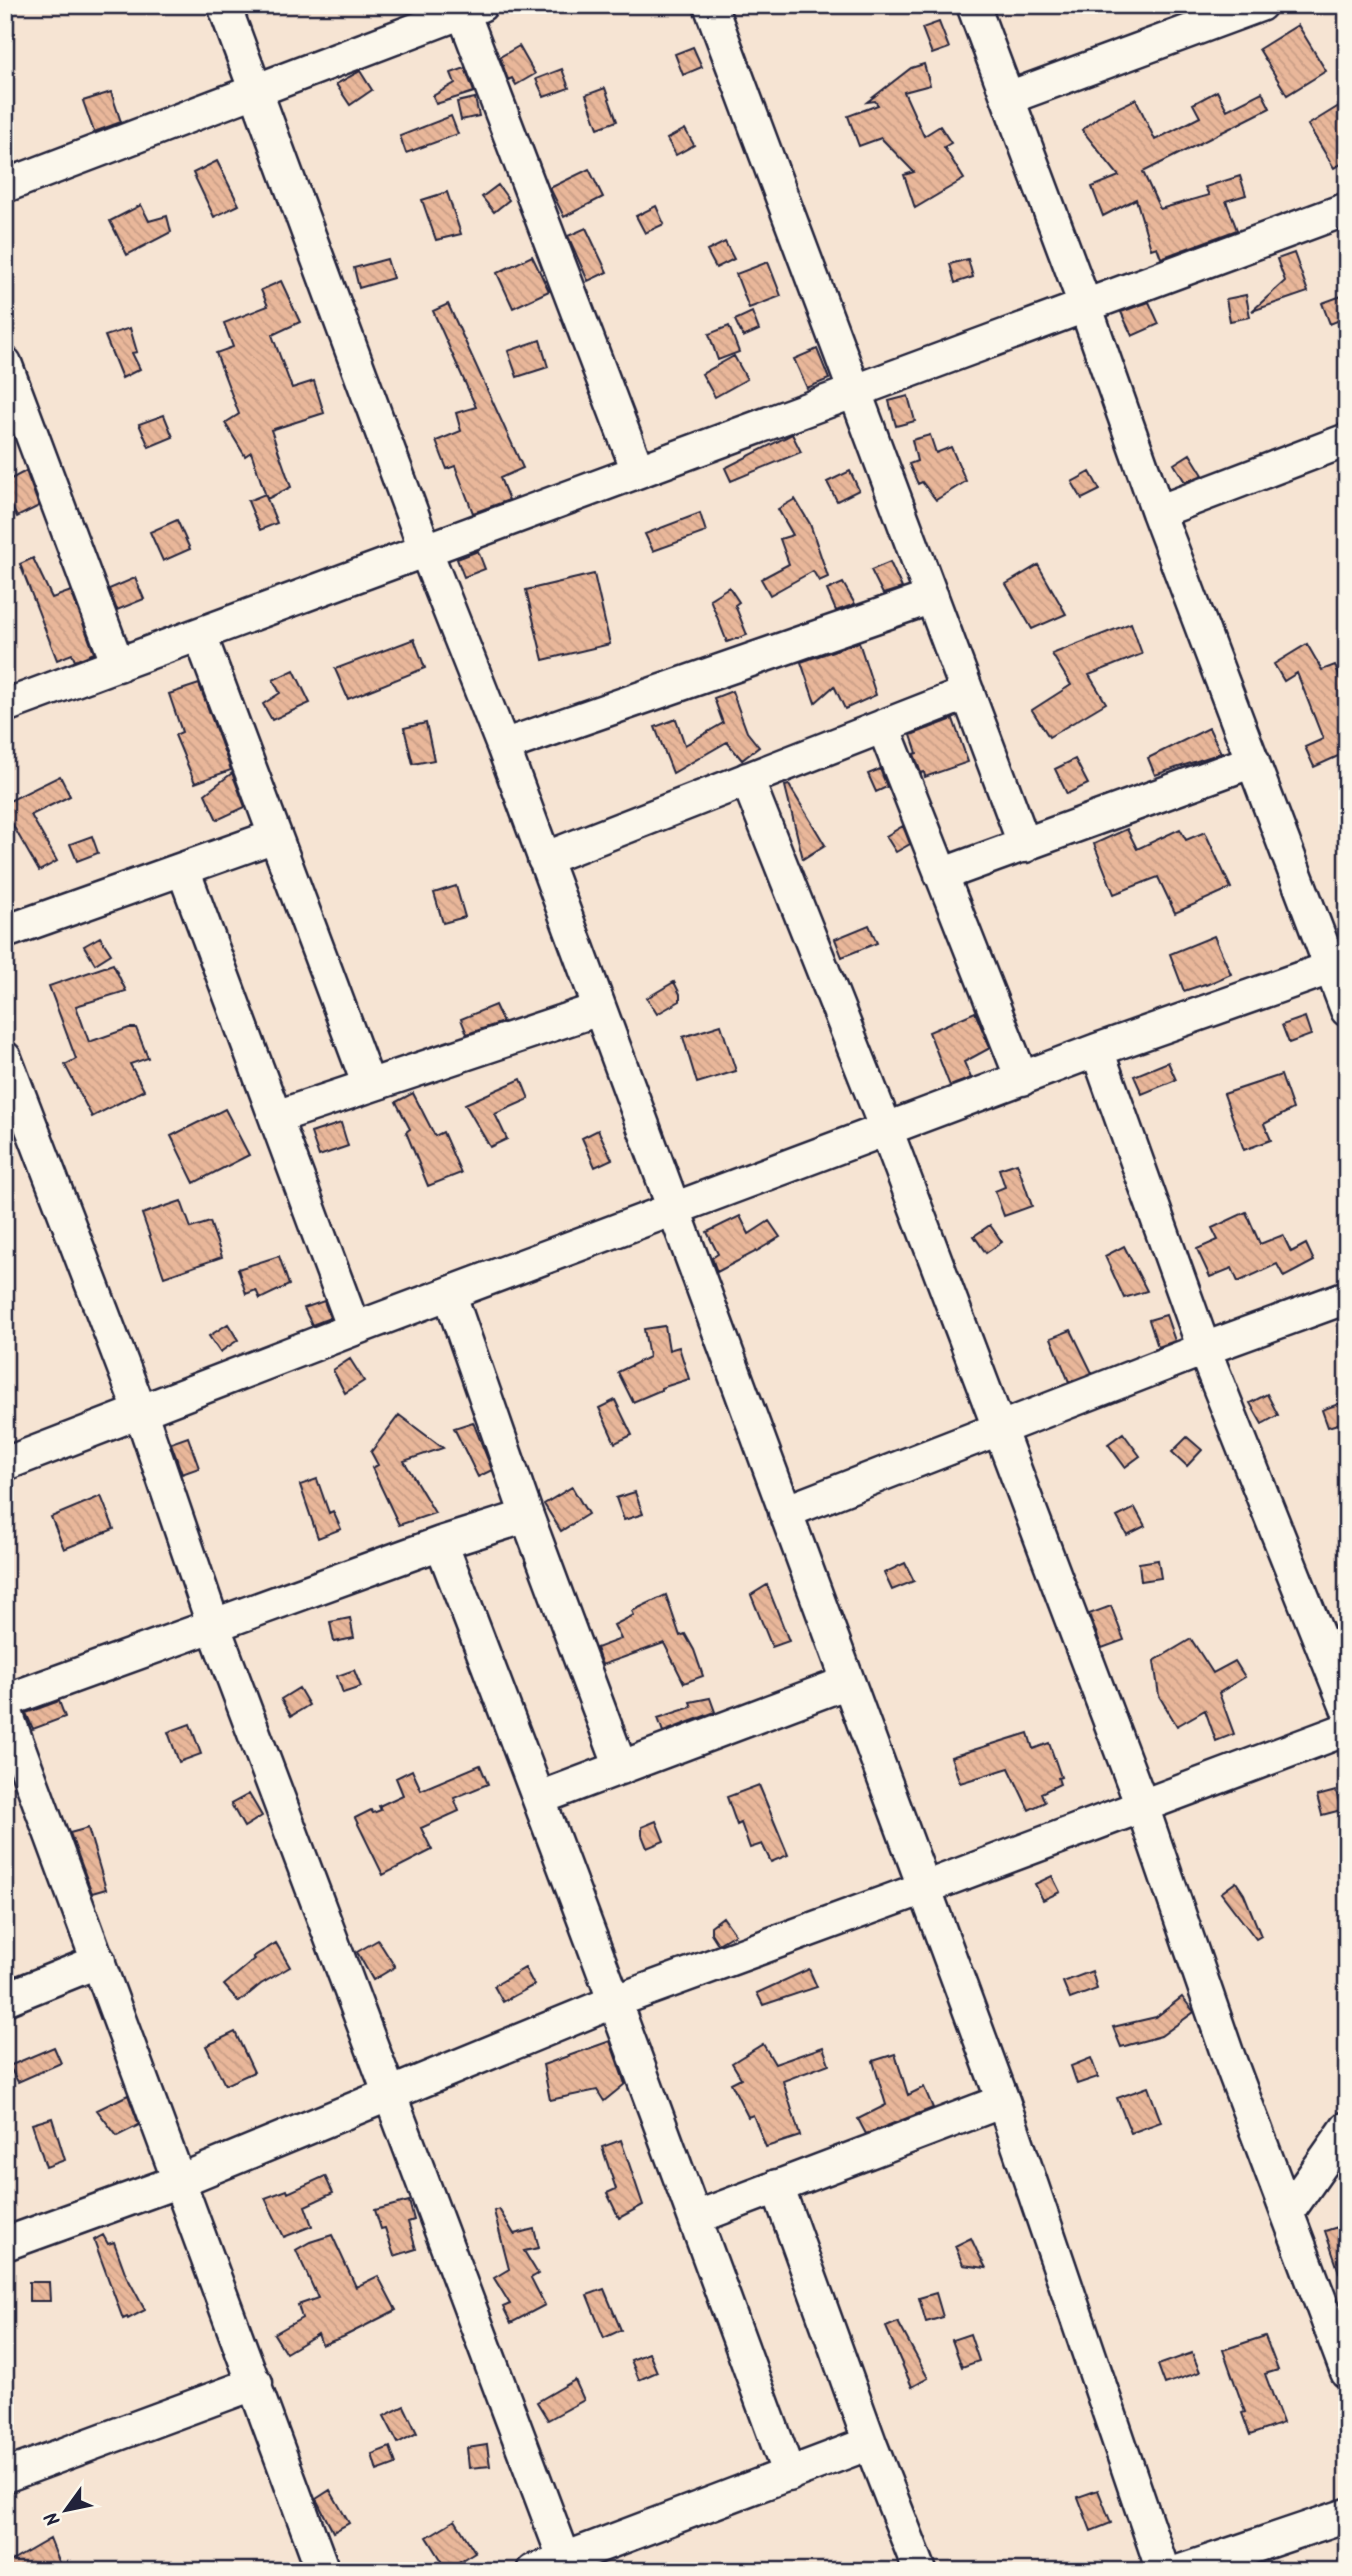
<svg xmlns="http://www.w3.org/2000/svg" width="1352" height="2576" font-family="Kalam,sans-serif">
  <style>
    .building { fill: url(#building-back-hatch); stroke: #22223b; stroke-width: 2 }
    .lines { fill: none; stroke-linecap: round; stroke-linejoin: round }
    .minor-casing { stroke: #22223b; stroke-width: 37 }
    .minor { stroke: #fbf7ec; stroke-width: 32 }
  </style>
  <defs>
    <pattern id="building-back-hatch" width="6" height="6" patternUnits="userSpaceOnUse" patternTransform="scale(1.75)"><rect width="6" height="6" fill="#e9b79a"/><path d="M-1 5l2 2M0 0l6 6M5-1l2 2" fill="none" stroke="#c89d86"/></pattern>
  </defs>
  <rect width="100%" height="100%" fill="#f6e4d3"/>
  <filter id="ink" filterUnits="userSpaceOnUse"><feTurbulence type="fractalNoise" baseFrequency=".0143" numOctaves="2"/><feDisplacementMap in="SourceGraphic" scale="14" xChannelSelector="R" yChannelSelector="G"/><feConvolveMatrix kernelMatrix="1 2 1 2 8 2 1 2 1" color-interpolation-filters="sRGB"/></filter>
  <g filter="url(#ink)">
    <path class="building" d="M939,22L949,48L932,54L922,28Z
      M1298,25L1326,71L1287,95L1259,49Z
      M519,46L535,74L516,85L512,78L508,80L500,57Z
      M693,47L702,67L683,75L675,54Z
      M924,64L930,85L904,92L924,136L940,126L951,143L944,147L964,179L915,208L904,175L914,172L881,138L859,146L848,116L878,105L875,101L867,102L911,68Z
      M465,68L474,92L436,104L433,96L455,83L451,73Z
      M562,69L569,88L544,97L536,79Z
      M360,71L372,90L350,105L336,84Z
      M605,88L617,121L598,128L586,95Z
      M1217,91L1227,110L1262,92L1270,108L1143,172L1160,209L1209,195L1205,187L1240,176L1246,195L1226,201L1237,230L1161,258L1157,247L1151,249L1136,199L1103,216L1092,187L1119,176L1082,130L1098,117L1136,99L1155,140L1200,117L1193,104Z
      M111,92L121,122L94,132L83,101Z
      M475,98L479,116L461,120L457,102Z
      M1347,101V161L1334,168L1308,125Z
      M451,116L458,134L406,153L400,136Z
      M685,129L694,145L676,155L667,139Z
      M217,161L239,205L214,217L193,173Z
      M589,169L603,197L564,217L550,188Z
      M498,185L509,200L494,212L482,197Z
      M447,192L461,234L436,240L422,200Z
      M141,205L149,221L167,216L171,232L127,255L110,221Z
      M656,206L664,224L645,233L636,216Z
      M586,228L607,272L588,281L568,236Z
      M725,242L734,259L716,268L707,251Z
      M1294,253L1308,292L1252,311L1285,281L1277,259Z
      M532,256L549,291L513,308L497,273Z
      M387,259L393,278L359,288L354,268Z
      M968,259L973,277L955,283L950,264Z
      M768,262L781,296L749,308L736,274Z
      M281,281L300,322L272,335L292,388L314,381L324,413L271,430L291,487L267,499L251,452L245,456L225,423L239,414L216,353L233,347L224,323L268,306L261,290Z
      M1347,294V317L1330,324L1322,303Z
      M1246,295L1250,317L1230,321L1226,299Z
      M1149,302L1159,324L1132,336L1121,312Z
      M448,304L523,468L500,478L509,500L473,513L455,466L447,469L436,441L461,431L456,413L476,407L433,311Z
      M752,312L759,330L743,337L735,320Z
      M729,326L739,352L718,360L709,334Z
      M130,328L137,352L132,353L140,369L122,378L105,336Z
      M540,340L548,367L517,377L508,351Z
      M817,349L829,379L807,388L794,359Z
      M734,356L747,379L715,397L702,374Z
      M908,396L915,421L896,426L889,401Z
      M164,415L173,437L149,447L139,424Z
      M792,434L801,452L731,481L725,468Z
      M930,435L936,453L951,447L966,481L936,500L922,482L918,484L909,464L917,461L912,440Z
      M1190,454L1203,475L1185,482L1174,464Z
      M26,471L39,506L17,517L5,494V482Z
      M850,471L859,490L837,501L827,482Z
      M1090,472L1100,490L1082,499L1072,482Z
      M265,494L277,523L260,530L248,501Z
      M795,499L810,524L828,577L819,581L813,571L770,595L761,579L789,564L780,539L793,535L778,509Z
      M700,513L706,532L653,551L645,534Z
      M177,520L190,549L163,561L150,532Z
      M478,551L485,569L464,577L457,559Z
      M33,558L52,598L71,591L94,653L75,661L72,654L57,660L20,564Z
      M890,562L902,588L883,594L871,570Z
      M1038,565L1066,614L1032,629L1006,584Z
      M594,574L610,644L543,660L526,590Z
      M135,578L144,599L117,610L109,589Z
      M843,583L855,604L836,611L827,590Z
      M729,587L739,602L735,605L747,635L727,642L710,599Z
      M1131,623L1142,654L1089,675L1106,703L1049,737L1032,710L1071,685L1052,654Z
      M414,639L425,668L348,699L335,669Z
      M859,642L876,695L845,709L834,686L815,703L801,662Z
      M1307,644L1322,670L1335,665L1347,694V752L1314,767L1305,747L1323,739L1297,673L1284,681L1274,664Z
      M294,670L310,703L272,720L263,704L280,693L273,680Z
      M199,684L231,770L195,783L175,735L182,732L169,694Z
      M732,691L747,732L759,747L742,760L727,742L673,773L655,727L676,719L685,745L723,723L714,698Z
      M953,719L968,762L925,777L924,772L921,773L914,754L917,753L911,735Z
      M426,723L434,760L413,764L404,728Z
      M1209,728L1221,753L1155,775L1148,758Z
      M1075,759L1088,784L1067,794L1055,769Z
      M880,769L887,787L876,792L868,774Z
      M232,773L245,807L217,820L205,794Z
      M60,776L70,796L31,815L57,861L39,871L11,822L5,824V803Z
      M789,785L825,845L803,859L785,786Z
      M903,826L910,844L896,852L886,836Z
      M1127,829L1137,849L1180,829L1186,840L1205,832L1231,888L1175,913L1158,877L1114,894L1094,844Z
      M92,836L98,853L77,861L70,844Z
      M456,886L465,917L443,923L434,893Z
      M869,925L877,943L842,957L835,939Z
      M1214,936L1231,974L1206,985L1205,984L1184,991L1170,954Z
      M100,937L111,954L95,964L84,946Z
      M113,964L126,991L76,1006L89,1042L129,1028H136L148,1058L130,1064L144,1090L92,1117L65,1065L76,1059L49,986Z
      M674,982L680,994V1001L657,1014L647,998Z
      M495,1005L503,1022L467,1034L461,1019Z
      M975,1012L990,1048L964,1062L971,1078L950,1086L929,1032Z
      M1305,1017L1311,1035L1289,1043L1282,1025Z
      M721,1025L736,1071L697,1083L683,1037Z
      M1168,1062L1176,1080L1142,1094L1134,1076Z
      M1281,1075L1293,1109L1264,1124L1271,1140L1244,1150L1224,1094Z
      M521,1079L529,1099L495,1114L507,1139L490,1147L465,1104Z
      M413,1093L435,1136L443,1132L461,1173L428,1186L406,1132L410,1129L396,1102Z
      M225,1109L249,1155L194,1183L171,1136Z
      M341,1123L348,1146L319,1156L311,1133Z
      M598,1130L612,1159L595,1167L582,1138Z
      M1017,1163L1032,1206L1004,1216L995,1191L1005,1187L999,1169Z
      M181,1201L191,1228L210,1222L222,1257L164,1277L142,1214Z
      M1246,1212L1260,1244L1283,1235L1291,1252L1306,1244L1314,1261L1284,1277L1277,1264L1238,1282L1232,1268L1210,1277L1197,1249L1218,1240L1212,1228Z
      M740,1216L749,1234L769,1221L780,1237L757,1251L717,1272L712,1258L718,1254L707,1232Z
      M990,1225L1002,1242L986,1253L974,1236Z
      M1124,1246L1147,1291L1124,1298L1105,1256Z
      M279,1256L289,1285L260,1299L256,1290L246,1294L238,1269Z
      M324,1301L330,1318L312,1325L304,1308Z
      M1166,1315L1175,1341L1158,1347L1149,1320Z
      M228,1324L238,1340L220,1352L209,1336Z
      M665,1326L669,1350L679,1347L689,1379L661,1388V1390L633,1402L618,1372L649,1357L644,1329Z
      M1071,1330L1092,1373L1069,1382L1051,1338Z
      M350,1359L364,1381L345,1393L333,1370Z
      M1267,1394L1278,1415L1262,1424L1250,1403Z
      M615,1400L632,1435L615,1443L599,1408Z
      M1341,1403L1347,1421L1328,1427L1322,1410Z
      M399,1415L443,1448L404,1461L435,1513L399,1525L372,1468L378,1465L371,1452Z
      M473,1422L492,1470L478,1477L454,1428Z
      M1123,1433L1140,1456L1125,1467L1108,1444Z
      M188,1437L199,1468L182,1474L171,1443Z
      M1187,1437L1202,1450L1187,1466L1172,1452Z
      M317,1479L329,1513L333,1511L341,1529L318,1538L300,1485Z
      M572,1487L588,1514L561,1531L544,1504Z
      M635,1492L643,1514L624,1520L616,1498Z
      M101,1496L114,1529L64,1549L51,1517Z
      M1135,1508L1145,1526L1127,1535L1117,1517Z
      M1158,1560L1161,1578L1141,1581L1139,1563Z
      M905,1563L914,1581L892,1590L884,1573Z
      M767,1585L789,1641L772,1647L751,1595Z
      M666,1595L680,1636L685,1634L694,1650L703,1676L684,1683L664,1643L602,1665L596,1648L621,1639L614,1625L634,1615L632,1611Z
      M1111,1606L1124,1640L1102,1648L1089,1614Z
      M350,1618L354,1638L334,1642L330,1622Z
      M1191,1639L1213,1673L1235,1661L1245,1677L1219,1693L1234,1734L1216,1741L1205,1710L1177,1726L1159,1696L1154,1661Z
      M354,1670L361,1687L343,1693L337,1676Z
      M299,1688L309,1705L291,1716L281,1699Z
      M710,1698L715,1712L663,1732L658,1718L692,1707L690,1702Z
      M59,1701L65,1717L33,1729L26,1713Z
      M190,1724L201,1754L179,1762L168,1732Z
      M1028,1733L1033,1749L1049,1743L1061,1777L1058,1778L1060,1784L1041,1793L1045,1802L1029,1810L1009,1768L960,1783L951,1757Z
      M480,1765L488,1784L454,1798L459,1811L421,1828L432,1850L383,1875L355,1818L371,1810L373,1813L381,1810L379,1806L403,1795L396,1778L412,1770L421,1790Z
      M759,1785L788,1855L771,1862L762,1844L750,1848L741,1823L737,1825L727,1797Z
      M1336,1791L1341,1810L1322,1815L1317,1796Z
      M249,1794L262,1816L244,1827L231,1804Z
      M656,1821L664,1841L647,1848L642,1835V1827Z
      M88,1828L106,1889L92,1893L70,1833Z
      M1052,1876L1060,1892L1043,1900L1035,1884Z
      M1236,1882L1244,1894L1261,1936L1256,1939L1221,1893Z
      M723,1917L735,1934L718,1944L711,1933V1926Z
      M378,1940L395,1967L373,1980L357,1952Z
      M276,1943L290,1967L261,1984L239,2002L224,1985L255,1959L253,1957Z
      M525,1968L534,1985L503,2002L494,1986Z
      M809,1969L817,1987L763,2005L757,1993Z
      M1092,1971L1097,1989L1070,1999L1063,1982Z
      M1182,1997L1194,2012L1161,2036L1121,2047L1113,2027L1156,2017Z
      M235,2032L254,2072L225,2085L206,2046Z
      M610,2041L625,2084L604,2101L597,2090L550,2100L543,2065Z
      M763,2044L775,2064L823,2047L829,2064L783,2081L800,2136L766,2147L753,2115L748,2117L731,2083L741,2078L732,2063Z
      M54,2047L61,2063L18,2082L9,2066Z
      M895,2054L908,2095L924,2087L933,2108L866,2134L858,2119L886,2105L873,2061Z
      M1091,2058L1098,2077L1077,2084L1071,2066Z
      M1148,2087L1161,2122L1131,2133L1117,2098Z
      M128,2095L139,2125L117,2136L97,2110Z
      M52,2118L65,2160L46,2167L32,2124Z
      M621,2140L643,2205L619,2218L607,2193L616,2189L602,2147Z
      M325,2176L333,2193L305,2206L312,2226L284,2237L265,2198L287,2190L288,2193Z
      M409,2201L414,2220L408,2222L416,2249L394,2256L385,2228L381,2229L375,2210Z
      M499,2209L514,2234L534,2229L539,2248L524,2251L538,2274L531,2278L545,2305L511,2323L503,2307L510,2304L494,2278L509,2269L494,2211Z
      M1347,2224V2284H1343L1325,2231Z
      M103,2235L108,2244L114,2242L126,2275L145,2310L128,2319L127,2317L123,2319L94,2240Z
      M332,2235L356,2287L378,2276L396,2310L343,2337L322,2345L318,2334L286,2353L274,2334L302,2318L298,2305L318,2298L296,2250L310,2242Z
      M971,2238L977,2251L986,2268L963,2265L955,2246Z
      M29,2282H49L50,2301H29Z
      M604,2289L621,2330L604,2338L587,2295Z
      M936,2293L943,2317L926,2322L919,2298Z
      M898,2322L928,2378L912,2387L886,2327Z
      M970,2334L979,2361L962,2367L952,2340Z
      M1265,2336L1278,2370L1265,2374L1283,2423L1250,2435L1242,2413L1245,2412L1223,2350Z
      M649,2353L657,2372L639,2380L631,2360Z
      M1192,2353L1200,2372L1165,2384L1158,2365Z
      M575,2380L584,2400L548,2420L537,2402Z
      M404,2406L417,2433L398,2443L384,2416Z
      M487,2445L490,2466L469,2468L467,2448Z
      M390,2447L396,2464L377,2471L372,2454Z
      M330,2490L349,2523L333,2532L316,2499Z
      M1098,2490L1111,2523L1091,2531L1078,2497Z
      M455,2520L475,2552L447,2569L427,2537Z
      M50,2539L60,2564L45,2571H5V2565Z"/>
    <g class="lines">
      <defs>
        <path id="minor" d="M224,5L425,549L503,746L1003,2101L1163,2571
          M710,5L1025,846
          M973,5L1085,305L1158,512L1347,1010
          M463,12L638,471
          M1008,98L1260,5
          M5,186L481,5
          M5,363L118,665
          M1158,512L1347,440
          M200,635L369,1086
          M5,706L1347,209
          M883,726L1022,1079
          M503,746L932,597
          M747,779L886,1129L1142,1806L1227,2053L1347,2372
          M544,859L968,693
          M183,869L354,1329
          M941,875L1253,761
          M5,932L275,836
          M1097,1050L1204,1349L1347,1708
          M5,1058L141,1413L214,1627L569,2571
          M276,1117L599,1009
          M450,1295L527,1516L621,1768
          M5,1464L354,1329L1097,1050L1347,962
          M785,1512L1204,1349L1347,1297
          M441,1543C561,1853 675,2164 789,2475
          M5,1701L441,1543L527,1516
          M5,1710L323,2571
          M540,1798L848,1682
          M5,1999L99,1961
          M777,2186L870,2443L920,2571
          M1288,2212L1347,2128
          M695,2218L1003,2101
          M5,2244L179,2181L613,2002L924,1888L1347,1729
          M5,2476L256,2383
          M533,2571L870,2443
          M1181,2571L1347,2515"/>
      </defs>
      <use href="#minor" class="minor-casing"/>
      <use href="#minor" class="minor"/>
    </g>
  </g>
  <rect width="1352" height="2576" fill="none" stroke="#fbf7ec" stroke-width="28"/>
  <rect x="14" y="14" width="1324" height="2548" fill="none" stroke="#22223b" stroke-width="2.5" filter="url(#ink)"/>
  <g transform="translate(66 2510) rotate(237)" stroke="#fbf7ec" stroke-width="5" paint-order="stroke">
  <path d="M0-5L12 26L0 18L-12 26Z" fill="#22223b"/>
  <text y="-10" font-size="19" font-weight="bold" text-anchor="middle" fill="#22223b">N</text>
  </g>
</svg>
